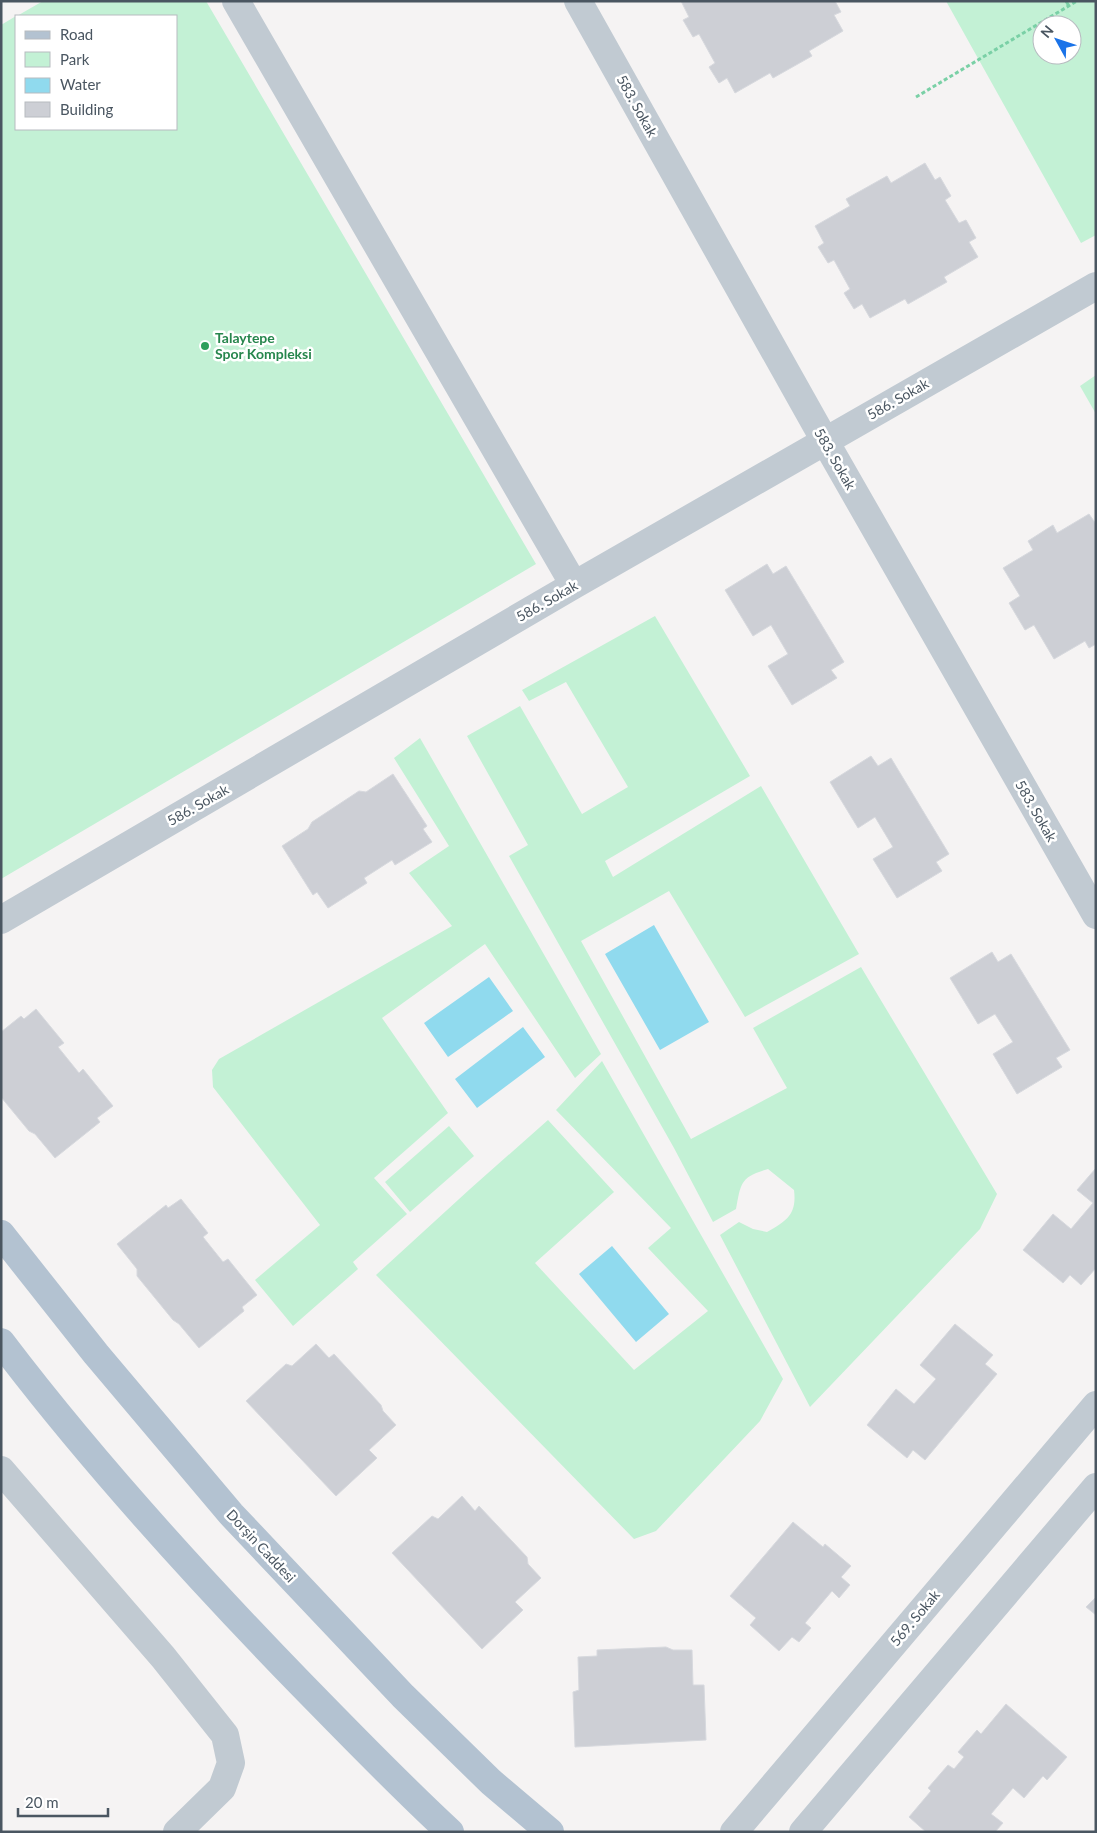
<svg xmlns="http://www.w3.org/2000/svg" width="1097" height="1833" font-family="Lato,sans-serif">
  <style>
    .green { fill: #c3f1d5; fill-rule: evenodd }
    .water { fill: #90daee }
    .building { fill: #cdcfd5; stroke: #d7d9de }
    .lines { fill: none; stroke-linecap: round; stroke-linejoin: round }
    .path { stroke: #7ad0a6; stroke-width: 3; stroke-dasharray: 4 2.5; stroke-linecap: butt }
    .minor { stroke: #c1cad2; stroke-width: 28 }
    .major { stroke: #b3c2d1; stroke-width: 28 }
    .leisure-dot { fill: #2e9e5b; stroke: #fff; stroke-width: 2 }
    .labels { text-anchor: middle; stroke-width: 5; stroke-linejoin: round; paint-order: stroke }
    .street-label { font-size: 14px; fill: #4a5661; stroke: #fff }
    .leisure-label { font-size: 14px; font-weight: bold; fill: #27864d; stroke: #fff; text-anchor: start }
  </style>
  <rect width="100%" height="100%" fill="#f5f3f3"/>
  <path class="green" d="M43,1H206L536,564L1,879V25L16,16V129H176V16H17Z
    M946,1H1096V235L1081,243ZM1042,25H1072V55H1042Z
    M1096,375V414L1080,386Z
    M655,616L750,776L605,861L613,877L761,786L859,954L745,1017L669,891L581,941L691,1139L787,1088L753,1028L861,967L997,1194L980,1229L810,1407L720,1235L739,1222L753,1229L767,1232C787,1221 797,1214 794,1190L768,1169C740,1177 741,1183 736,1209L713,1222L674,1148L509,856L528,845L467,736L520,706L582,814L628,787L566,682L529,701L522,690Z
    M420,738L601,1054L575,1078L485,944L382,1018L448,1113L374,1178L407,1214L353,1262L358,1269L293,1326L255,1280L320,1225L213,1087L212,1070L219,1059L452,926L409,873L449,846L394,758Z
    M602,1061L783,1379L760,1421L656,1531L634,1539L376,1275L470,1189L548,1120L614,1192L535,1263L634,1370L708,1311L648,1248L671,1228L556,1110Z
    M449,1126L474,1156L410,1212L385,1182Z"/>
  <path class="water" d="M654,925L709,1022L660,1050L605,954Z
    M489,977L513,1011L448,1057L424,1023Z
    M523,1027L545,1057L477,1108L455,1079Z
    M612,1246L669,1314L636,1342L579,1274Z"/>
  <path class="building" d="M681,1H835L841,12L834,15L843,31L809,51L812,56L773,78L770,73L735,93L727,78L719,83L709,67L715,63L699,34L693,37L683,20L689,17Z
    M925,163L935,180L940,177L951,196L945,200L959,223L966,220L976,238L969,242L978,257L944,277L947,282L908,304L905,299L870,318L862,304L854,309L844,293L850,289L834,260L828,263L818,247L824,243L815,226L850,206L846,199L887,176L891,183Z
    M1089,514L1096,524V644L1089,648L1085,641L1054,659L1034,625L1025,630L1009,603L1020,596L1003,568L1033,550L1028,541L1053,525L1057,533Z
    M767,564L773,574L786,566L844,662L831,670L837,678L792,705L768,666L788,654L771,625L753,636L725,590Z
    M871,756L878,766L891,758L949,854L936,862L942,871L897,898L873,859L893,847L875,817L858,828L830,782Z
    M393,774L427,826L423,829L432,842L395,865L392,860L364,878L367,883L328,908L317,892L313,895L282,846L308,829L312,822L359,791L366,792Z
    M992,952L998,962L1011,954L1070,1050L1056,1058L1062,1067L1017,1094L993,1054L1013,1042L995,1014L978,1024L950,978Z
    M36,1009L64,1043L58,1047L79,1073L83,1069L113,1106L97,1118L100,1122L55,1158L35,1134L29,1131L1,1097V1032L21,1016L24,1019Z
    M1096,1168V1268L1081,1285L1070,1275L1063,1283L1023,1250L1053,1214L1071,1229L1093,1203L1077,1190Z
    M181,1199L208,1233L203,1237L223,1262L228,1259L257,1295L242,1307L244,1311L199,1348L179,1324L173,1320L137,1276V1269L117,1244L166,1205L168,1208Z
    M955,1324L993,1355L985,1364L997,1374L925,1460L913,1450L907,1458L867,1425L896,1389L914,1404L936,1379L920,1365Z
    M316,1344L329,1358L334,1354L381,1405L383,1411L396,1425L369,1450L377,1458L336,1496L246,1401L286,1364L292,1366Z
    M462,1496L475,1511L479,1506L527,1557L528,1564L541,1578L515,1602L523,1610L482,1649L392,1553L432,1516L438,1519Z
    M793,1522L823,1547L825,1544L851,1566L841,1577L850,1585L839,1598L832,1591L805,1623L811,1628L799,1642L792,1637L779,1651L750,1625L756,1618L730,1596Z
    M1096,1597V1615L1086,1607Z
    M666,1647L673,1650H692L693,1685H704L706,1740L575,1747L573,1692L579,1690L578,1657L597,1656V1650Z
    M1006,1704L1067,1757L1047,1780L1043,1776L1024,1798L1013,1788L991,1814L1003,1823L995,1832H926L909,1817L931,1791L928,1788L948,1765L954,1769L964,1757L958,1752L977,1730L981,1734Z"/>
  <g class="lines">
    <path class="path" d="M1066,1L1069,6
      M916,97L1077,1"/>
    <path class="minor" d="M236,1L574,585
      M578,1L825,441L1096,915
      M1,920L574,585L1096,286
      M1,1470L163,1657L225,1735L231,1763L222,1788L177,1832
      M734,1832L1096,1405
      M803,1832L1096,1487"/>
    <path class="major" d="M1,1234L96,1354L231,1514L403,1696L491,1782L550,1832
      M1,1342C92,1462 195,1575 300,1683C349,1733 398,1784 450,1832"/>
  </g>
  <circle class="leisure-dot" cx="205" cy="346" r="5"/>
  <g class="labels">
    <g class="street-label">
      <text transform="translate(637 106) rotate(61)" y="5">583. Sokak</text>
      <text transform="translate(898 399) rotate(-30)" y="5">586. Sokak</text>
      <text transform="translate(835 459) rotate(60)" y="5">583. Sokak</text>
      <text transform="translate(547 601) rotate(-30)" y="5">586. Sokak</text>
      <text transform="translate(198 805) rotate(-30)" y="5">586. Sokak</text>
      <text transform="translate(1036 811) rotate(60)" y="5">583. Sokak</text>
      <text transform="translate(261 1546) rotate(47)" y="5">Dorşin Caddesi</text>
      <text transform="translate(915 1618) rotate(-50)" y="5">569. Sokak</text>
    </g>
    <g class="leisure-label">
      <text x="215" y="343">Talaytepe<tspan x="215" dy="16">Spor Kompleksi</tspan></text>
    </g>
  </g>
  <rect width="1097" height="1833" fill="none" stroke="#4a5661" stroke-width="5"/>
  <rect x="15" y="15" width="162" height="115" fill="#ffffff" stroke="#b7bbc0"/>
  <rect x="25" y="31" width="25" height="8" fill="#b3c2d1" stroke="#b7bbc0"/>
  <text x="60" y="40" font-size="15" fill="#4a5661">Road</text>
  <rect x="25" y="52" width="25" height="15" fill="#c3f1d5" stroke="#b7bbc0"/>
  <text x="60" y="65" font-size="15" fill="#4a5661">Park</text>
  <rect x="25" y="78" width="25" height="15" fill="#90daee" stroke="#b7bbc0"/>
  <text x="60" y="90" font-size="15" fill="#4a5661">Water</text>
  <rect x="25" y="102" width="25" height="15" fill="#cdcfd5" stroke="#b7bbc0"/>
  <text x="60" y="115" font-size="15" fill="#4a5661">Building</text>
  <g transform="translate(1057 40) rotate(310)"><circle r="24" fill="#ffffff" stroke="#b7bbc0"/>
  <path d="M0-4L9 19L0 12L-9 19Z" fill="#1a73e8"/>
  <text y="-8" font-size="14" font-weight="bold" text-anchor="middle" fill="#4a5661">N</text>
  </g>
  <path d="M18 1808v8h90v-8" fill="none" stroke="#4a5661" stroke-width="2.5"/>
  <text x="25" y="1808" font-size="15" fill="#4a5661" stroke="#ffffff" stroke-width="4" paint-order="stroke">20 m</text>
</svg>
